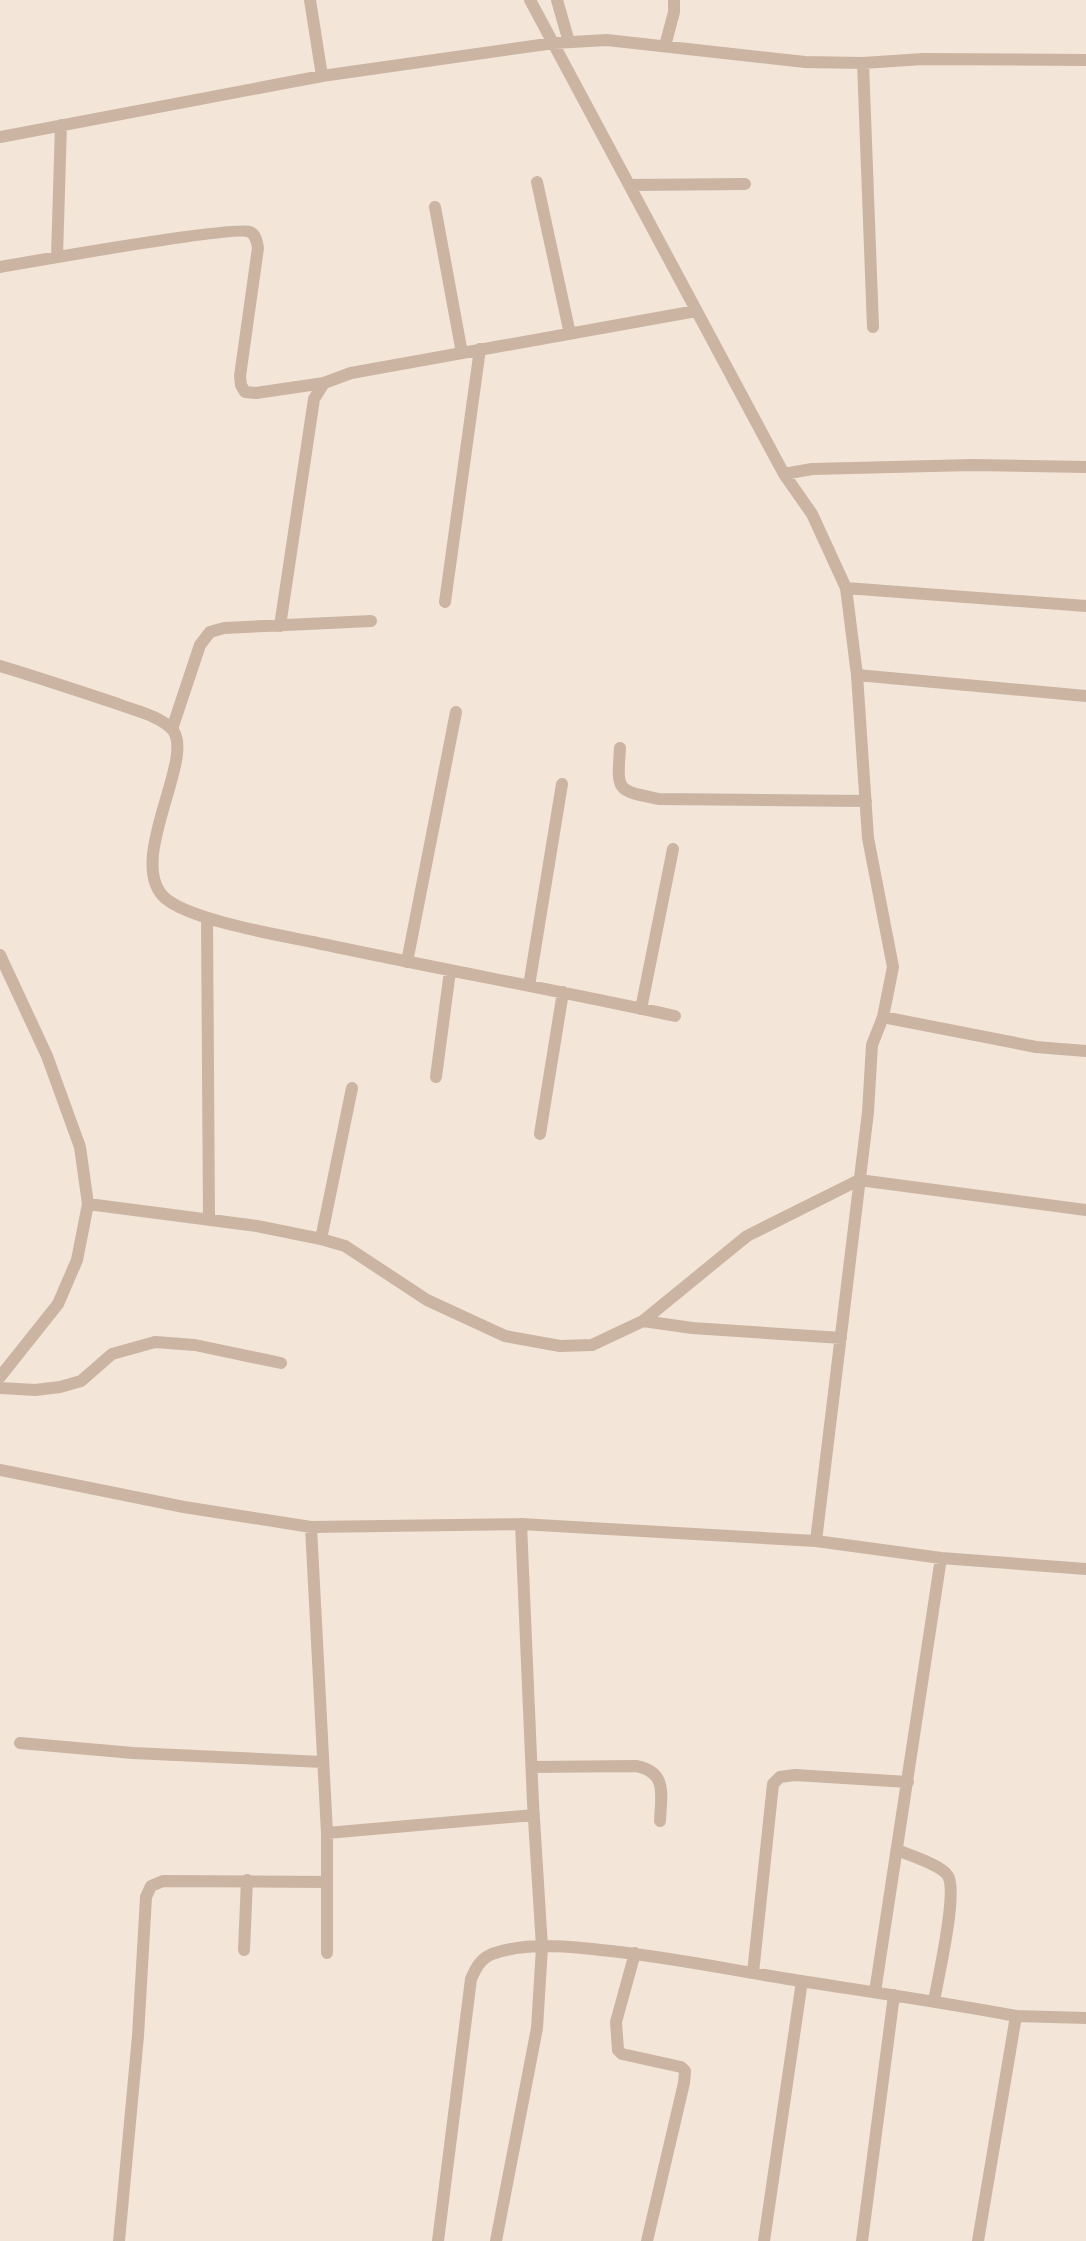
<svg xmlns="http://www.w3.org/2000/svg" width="1086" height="2241" font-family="Jost,sans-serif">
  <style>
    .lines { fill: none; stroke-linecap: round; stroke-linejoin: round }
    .minor { stroke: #ccb4a3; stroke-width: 12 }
  </style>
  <rect width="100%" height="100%" fill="#f3e5d7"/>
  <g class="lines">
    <path class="minor" d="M310,0L322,76
      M530,0L784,474L812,514L846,588L857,675L868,838L893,967L883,1017L872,1045L868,1112L816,1541
      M557,0L569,42
      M665,46L674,12V0
      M863,63L873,327
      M0,137L322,76L554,43L607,40L805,62L863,63L923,59L1086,60
      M537,182L570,334
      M629,185L745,184
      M435,207L462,353
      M57,257L61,125
      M0,267C29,262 237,225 250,232C256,235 257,242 258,248L240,376L241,385L245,392L256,393L324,383
      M784,474L812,469L972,465L1086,467
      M846,588L1086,606
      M445,602L480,349
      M280,626L314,399L324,383L351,373L696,311
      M0,666C40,678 79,691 118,704C136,711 157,715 171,728C199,754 124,861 165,898C190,920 278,935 313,942C434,968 555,990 675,1016
      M857,675L1086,696
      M172,729L200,645L210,632L224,628L371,621
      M620,748C617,792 616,790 659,799L866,801
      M207,918L209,1220
      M0,955L47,1056L80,1147L88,1204L77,1260L58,1304L0,1377
      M407,962L456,712
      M529,986L562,784
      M641,1009L673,849
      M883,1017L1036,1047L1086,1051
      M436,1077L450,971
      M540,1134L563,992
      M88,1204L257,1226L321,1239L345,1246L427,1300L505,1336L560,1346L592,1345L643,1321L747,1236L859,1180L1086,1210
      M321,1239L352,1088
      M643,1321L692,1328L841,1338
      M0,1388L35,1390L60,1387L81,1381L112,1354L155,1342L195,1345L281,1363
      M0,1470L184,1507L311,1527L521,1524L816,1541L941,1558L1086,1569
      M311,1527L327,1833V1953
      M20,1743L133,1753L323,1762
      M532,1767L636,1766C668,1772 661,1795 660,1821
      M327,1833L534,1815
      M897,1850C909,1855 942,1865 948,1876C958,1893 938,1978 934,2001
      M244,1950L247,1880
      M635,1953L616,2022L618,2050L622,2054L681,2067L685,2071L684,2083L647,2241
      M753,1973L773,1784L780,1777L795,1775L908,1782
      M875,1992L941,1558
      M119,2241L138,2036L146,1897L151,1886L163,1881L327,1882
      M438,2241L471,1979C476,1968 480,1959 492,1954C526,1942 566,1946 601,1950C664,1956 726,1969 788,1979C864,1991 941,2002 1016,2016
      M496,2241L537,2028L542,1947L533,1803L521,1524
      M764,2241L802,1981
      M862,2241L894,1995
      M978,2241L1016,2016L1086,2018"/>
  </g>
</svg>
